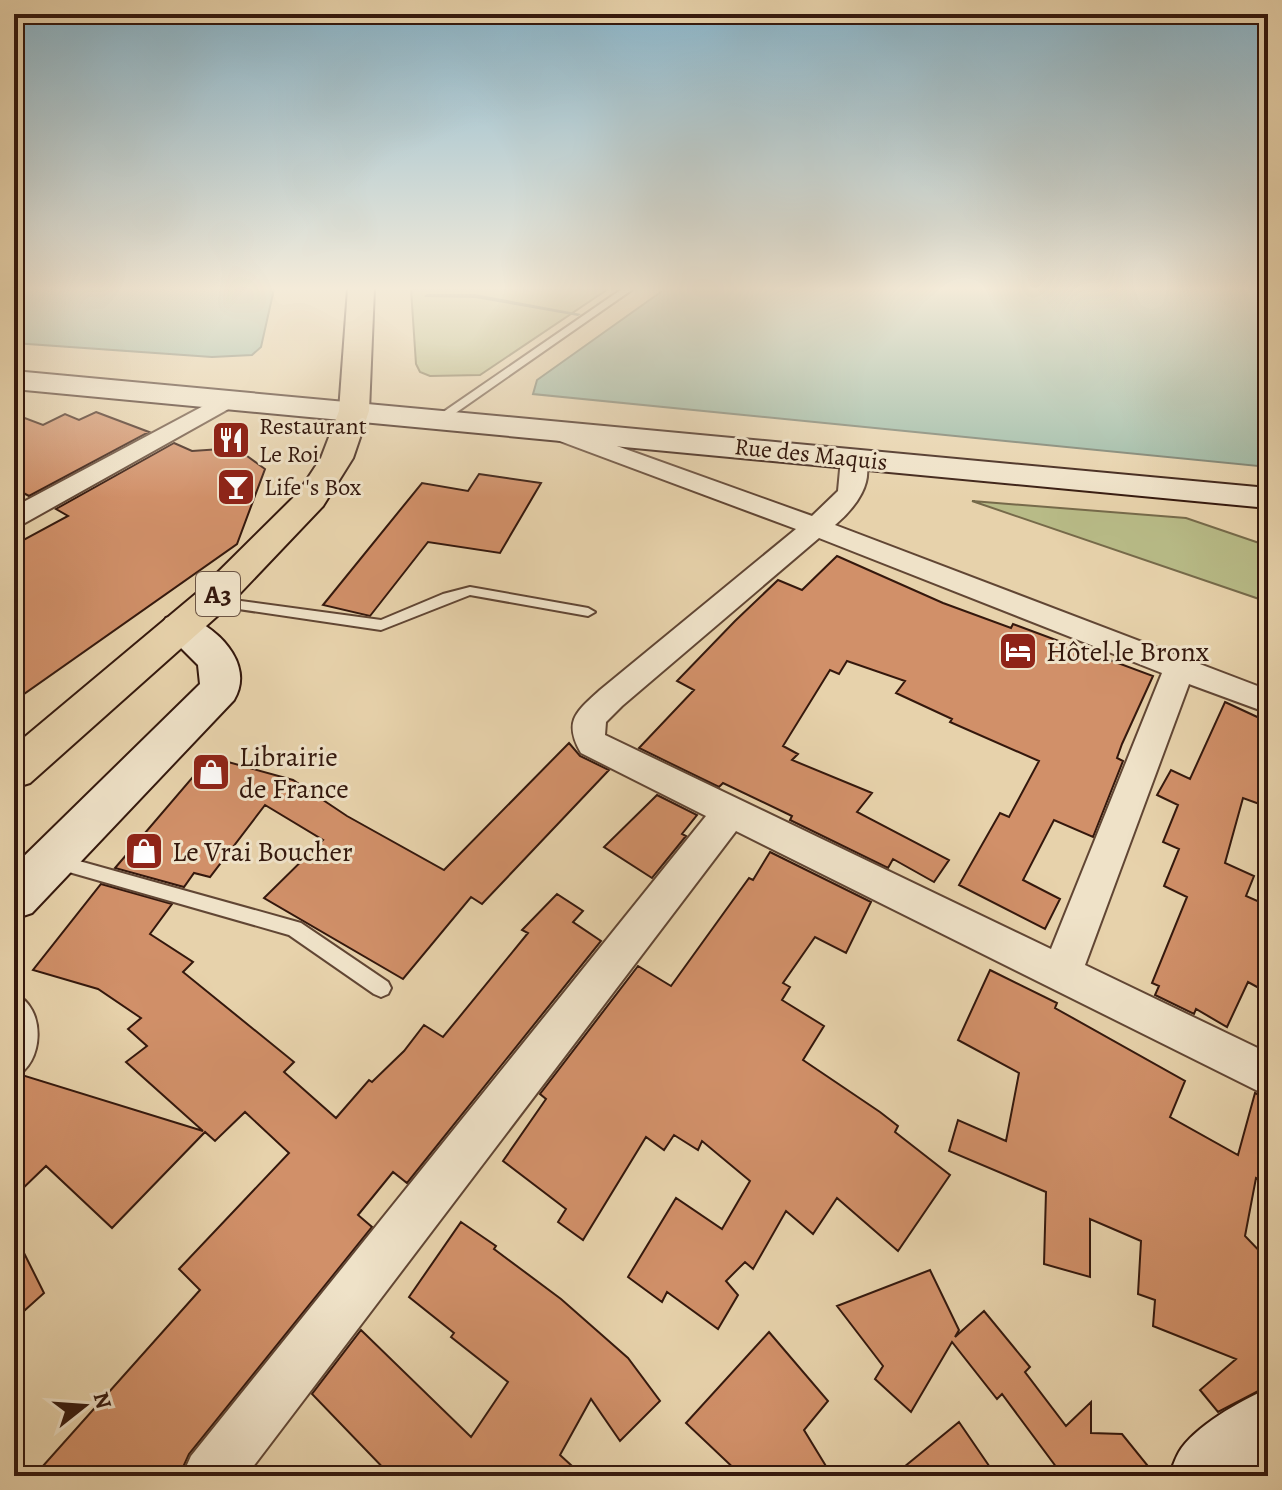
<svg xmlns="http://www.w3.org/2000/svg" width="1282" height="1490" font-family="Alegreya,serif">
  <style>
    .green { fill: #b8bb87; stroke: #766a4a; stroke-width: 2 }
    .water { fill: #98b8a4; stroke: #707868; stroke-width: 2 }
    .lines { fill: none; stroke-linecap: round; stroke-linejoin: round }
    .stream { fill: #707868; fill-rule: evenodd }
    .building { fill: #d19069; stroke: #34180d; stroke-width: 2 }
    .lane-casing { stroke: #614634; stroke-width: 4 }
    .street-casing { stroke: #614634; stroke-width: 4 }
    .secondary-casing { stroke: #34180d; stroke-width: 4 }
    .highway-casing { stroke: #34180d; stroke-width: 4 }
    .lane { fill: #efe2c8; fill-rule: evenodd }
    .street { fill: #efe2c8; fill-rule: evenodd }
    .secondary { fill: #efe2c8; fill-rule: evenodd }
    .highway { fill: #e7d2ab; fill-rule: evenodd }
    .labels { text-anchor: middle; stroke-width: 6; stroke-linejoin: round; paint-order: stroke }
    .far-poi-label { font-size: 24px; fill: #34180d; stroke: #efe2c8; text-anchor: start }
    .far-street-label { font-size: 24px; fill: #34180d; stroke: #efe2c8 }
    .shield { fill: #efe2c8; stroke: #6c5545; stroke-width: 2 }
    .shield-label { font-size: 26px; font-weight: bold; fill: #34180d }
    .poi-label { font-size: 28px; fill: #34180d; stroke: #efe2c8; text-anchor: start }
  </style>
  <rect width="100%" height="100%" fill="#e7d2ab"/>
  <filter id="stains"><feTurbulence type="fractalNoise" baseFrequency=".0025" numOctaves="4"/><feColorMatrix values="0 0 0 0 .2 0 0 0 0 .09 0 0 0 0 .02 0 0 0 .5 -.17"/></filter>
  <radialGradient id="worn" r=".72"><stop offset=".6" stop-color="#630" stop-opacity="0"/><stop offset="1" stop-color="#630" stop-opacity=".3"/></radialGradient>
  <path class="green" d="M411,289H608L480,375L430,376L420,372L416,364Z
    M972,501L1186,518L1268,546V602Z"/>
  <path class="water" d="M14,289H274L261,347L252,355L212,357L14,343Z
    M665,289H1268V467L533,394L537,380Z"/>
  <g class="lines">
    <path class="stream" d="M427,294H475L581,314L578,316L475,298L425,297L424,296Z"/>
  </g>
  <path class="building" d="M96,412L149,432L29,496L14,488V414L43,425L65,414L79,420Z
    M174,443L192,451L236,448L265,469L237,544L14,701V545L68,516L56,509Z
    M479,474L541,483L500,553L428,542L370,616L323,605L422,483L468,491Z
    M837,556L943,603L1011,628L1013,624L1153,676L1122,744L1117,758L1123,761L1093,837L1054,820L1023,880L1060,899L1045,929L959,885L1000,813L1009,817L1039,761L950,722L952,719L896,693L905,681L847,661L839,674L830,670L783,746L798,754L792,760L872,793L857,812L949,860L934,882L893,859L888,868L790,820L792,816L723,783L719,787L639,748L694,690L677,681L735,621L778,580L802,590Z
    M1225,702L1268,722L1265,806L1243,798L1225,863L1254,876L1246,896L1262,903L1260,908L1268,912V993L1248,982L1227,1027L1196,1009L1194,1014L1155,995L1159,986L1152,983L1187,897L1164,886L1179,849L1163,842L1178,805L1157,795L1171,770L1190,779Z
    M569,743L580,756L609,770L482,904L471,897L403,979L264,898L323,840L265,805L210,877L194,873L184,887L115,868L210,757L293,780L347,816L444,870Z
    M657,795L697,815L682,834L686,836L652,878L604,847Z
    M770,852L871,902L846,953L815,937L783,983L790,987L782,1000L824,1026L803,1060L880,1112L898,1126L895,1132L950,1175L898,1251L837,1198L813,1234L786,1211L753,1269L745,1262L726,1281L738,1295L718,1329L667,1292L662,1302L628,1277L676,1198L722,1229L750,1181L702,1141L698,1150L674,1135L664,1150L646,1137L583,1240L558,1222L566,1209L503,1161L546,1099L540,1094L638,966L671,986L749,878L753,880Z
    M101,884L172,904L150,934L193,962L183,972L294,1062L284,1072L336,1118L369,1080L372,1082L404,1051L424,1025L443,1037L528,933L522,930L557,894L583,911L573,922L601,941L407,1183L393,1172L358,1215L372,1227L189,1454L179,1476H34L200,1290L179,1269L289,1153L245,1112L215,1141L205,1132L112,1228L46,1166L14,1197V1080L22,1075L203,1131L126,1062L147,1046L128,1029L141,1018L98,989L33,970Z
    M990,970L1057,1003L1055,1008L1185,1081L1170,1117L1238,1155L1255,1093L1268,1099V1184L1256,1178L1245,1236L1268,1260V1386L1218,1412L1200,1390L1236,1359L1153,1326L1155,1300L1138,1294L1141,1241L1090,1219V1277L1044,1264L1046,1192L949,1151L958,1120L1006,1141L1019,1073L958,1040Z
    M461,1222L496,1246L494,1249L561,1299L628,1358L660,1401L620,1441L591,1399L560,1455L583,1476H391L312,1394L361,1330L471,1437L508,1382L451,1337L454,1333L409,1297Z
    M14,1233L44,1293L14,1320Z
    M930,1270L959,1330L955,1337L984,1311L1030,1367L1025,1372L1066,1426L1091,1402V1433L1122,1434L1156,1476H1063L1002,1394L997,1399L952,1342L911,1412L875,1379L883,1366L837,1306Z
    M769,1332L828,1401L804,1430L832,1476H742L686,1423Z
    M959,1422L996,1476H893Z"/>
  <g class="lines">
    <defs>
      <path id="lane" d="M622,289H633L444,421H436V417Z
        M470,587L588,608L595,612L588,616L470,595L381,630L211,605L204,601L211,597L381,620L443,594Z
        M54,854L301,923L388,982L391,988L388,994L381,997L374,994L289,935L48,866L45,861L48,856Z
        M14,994C47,1006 44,1065 14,1077V1048L19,1035L14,1018Z"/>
      <path id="street" d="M224,395L232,397L236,402L232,407L23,524L14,526V507Z
        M550,422L812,516L838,491L841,459L844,454H862C878,480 854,509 835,525L1268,690V713L1189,684L1085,965L1268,1053V1096L736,831L246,1476H182L191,1456L706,816L581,753C563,721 576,712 600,690L796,529L541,434L538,429L541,424ZM819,538L1162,673L1051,949L605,735L606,722L622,706Z"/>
      <path id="secondary" d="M14,371L1268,488V508L14,389Z
        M180,614C215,624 256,663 234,700L32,913L14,919V866L200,684L198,665L160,627L166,618Z
        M1268,1389V1470L1260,1476H1169C1172,1468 1175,1459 1179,1452C1194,1427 1241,1400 1268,1389Z"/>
      <path id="highway" d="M348,289H374L369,411L353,458L323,506L224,610L30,783L14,788V746L198,592L298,493L321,458L339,411Z"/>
    </defs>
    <use href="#lane" class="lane-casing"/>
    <use href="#street" class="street-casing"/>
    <use href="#secondary" class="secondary-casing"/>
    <use href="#highway" class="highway-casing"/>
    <use href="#lane" class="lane"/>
    <use href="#street" class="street"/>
    <use href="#secondary" class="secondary"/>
    <use href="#highway" class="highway"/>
  </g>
  <linearGradient id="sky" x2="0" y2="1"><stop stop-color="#88b6cd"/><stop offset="0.58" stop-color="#f4ebd9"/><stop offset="1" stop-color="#f4ebd9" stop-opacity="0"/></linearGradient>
  <rect width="1282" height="498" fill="url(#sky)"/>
  <defs>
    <symbol id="restaurant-square" viewBox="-11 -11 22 22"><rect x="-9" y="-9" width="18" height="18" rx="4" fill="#8f2418" stroke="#efe2c8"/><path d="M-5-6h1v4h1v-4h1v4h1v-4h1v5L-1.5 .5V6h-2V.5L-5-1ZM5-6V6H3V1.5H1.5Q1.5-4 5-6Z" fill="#fff"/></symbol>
    <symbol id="bar-square" viewBox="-11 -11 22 22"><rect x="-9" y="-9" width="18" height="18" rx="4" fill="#8f2418" stroke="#efe2c8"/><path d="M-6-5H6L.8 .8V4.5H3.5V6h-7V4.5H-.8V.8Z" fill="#fff"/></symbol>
    <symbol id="hotel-square" viewBox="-11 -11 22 22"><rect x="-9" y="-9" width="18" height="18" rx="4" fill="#8f2418" stroke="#efe2c8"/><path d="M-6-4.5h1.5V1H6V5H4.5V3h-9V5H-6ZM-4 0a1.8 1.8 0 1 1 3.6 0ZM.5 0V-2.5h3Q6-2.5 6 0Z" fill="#fff"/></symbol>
    <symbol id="shop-square" viewBox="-11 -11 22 22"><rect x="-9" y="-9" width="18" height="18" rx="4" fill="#8f2418" stroke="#efe2c8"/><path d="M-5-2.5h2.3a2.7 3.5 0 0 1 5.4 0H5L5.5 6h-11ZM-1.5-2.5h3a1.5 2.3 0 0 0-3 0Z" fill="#fff"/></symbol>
  </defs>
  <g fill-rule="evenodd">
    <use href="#restaurant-square" x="209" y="418" width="44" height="44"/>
    <use href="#bar-square" x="214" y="465" width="44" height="44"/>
    <use href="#hotel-square" x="996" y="629" width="44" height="44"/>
    <use href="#shop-square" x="189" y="750" width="44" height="44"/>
    <use href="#shop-square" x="122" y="829" width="44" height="44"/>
  </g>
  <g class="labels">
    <g class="far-poi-label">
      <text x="259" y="434">Restaurant<tspan x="259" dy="28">Le Roi</tspan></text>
      <text x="264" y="495">Life 's Box</text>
    </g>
    <g class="far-street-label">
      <text transform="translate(811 454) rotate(6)" y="8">Rue des Maquis</text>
    </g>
    <rect class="shield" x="196" y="572" width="44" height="44" rx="6"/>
    <g class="shield-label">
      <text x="218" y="603">A3</text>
    </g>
    <g class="poi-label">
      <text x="1046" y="661">Hôtel le Bronx</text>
      <text x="239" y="766">Librairie<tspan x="239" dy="32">de France</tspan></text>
      <text x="172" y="861">Le Vrai Boucher</text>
    </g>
  </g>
  <rect width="1282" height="1490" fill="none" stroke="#e7d2ab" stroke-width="48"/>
  <rect x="16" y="16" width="1250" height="1458" fill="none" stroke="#34180d" stroke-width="4"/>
  <rect x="24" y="24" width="1234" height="1442" fill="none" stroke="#34180d" stroke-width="2"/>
  <g transform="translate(84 1406) rotate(73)" stroke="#efe2c8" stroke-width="6" paint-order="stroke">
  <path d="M0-6L14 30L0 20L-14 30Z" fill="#34180d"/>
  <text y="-12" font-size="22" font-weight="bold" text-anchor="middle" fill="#34180d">N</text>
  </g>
  <rect width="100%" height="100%" filter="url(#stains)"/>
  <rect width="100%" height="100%" fill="url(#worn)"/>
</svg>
